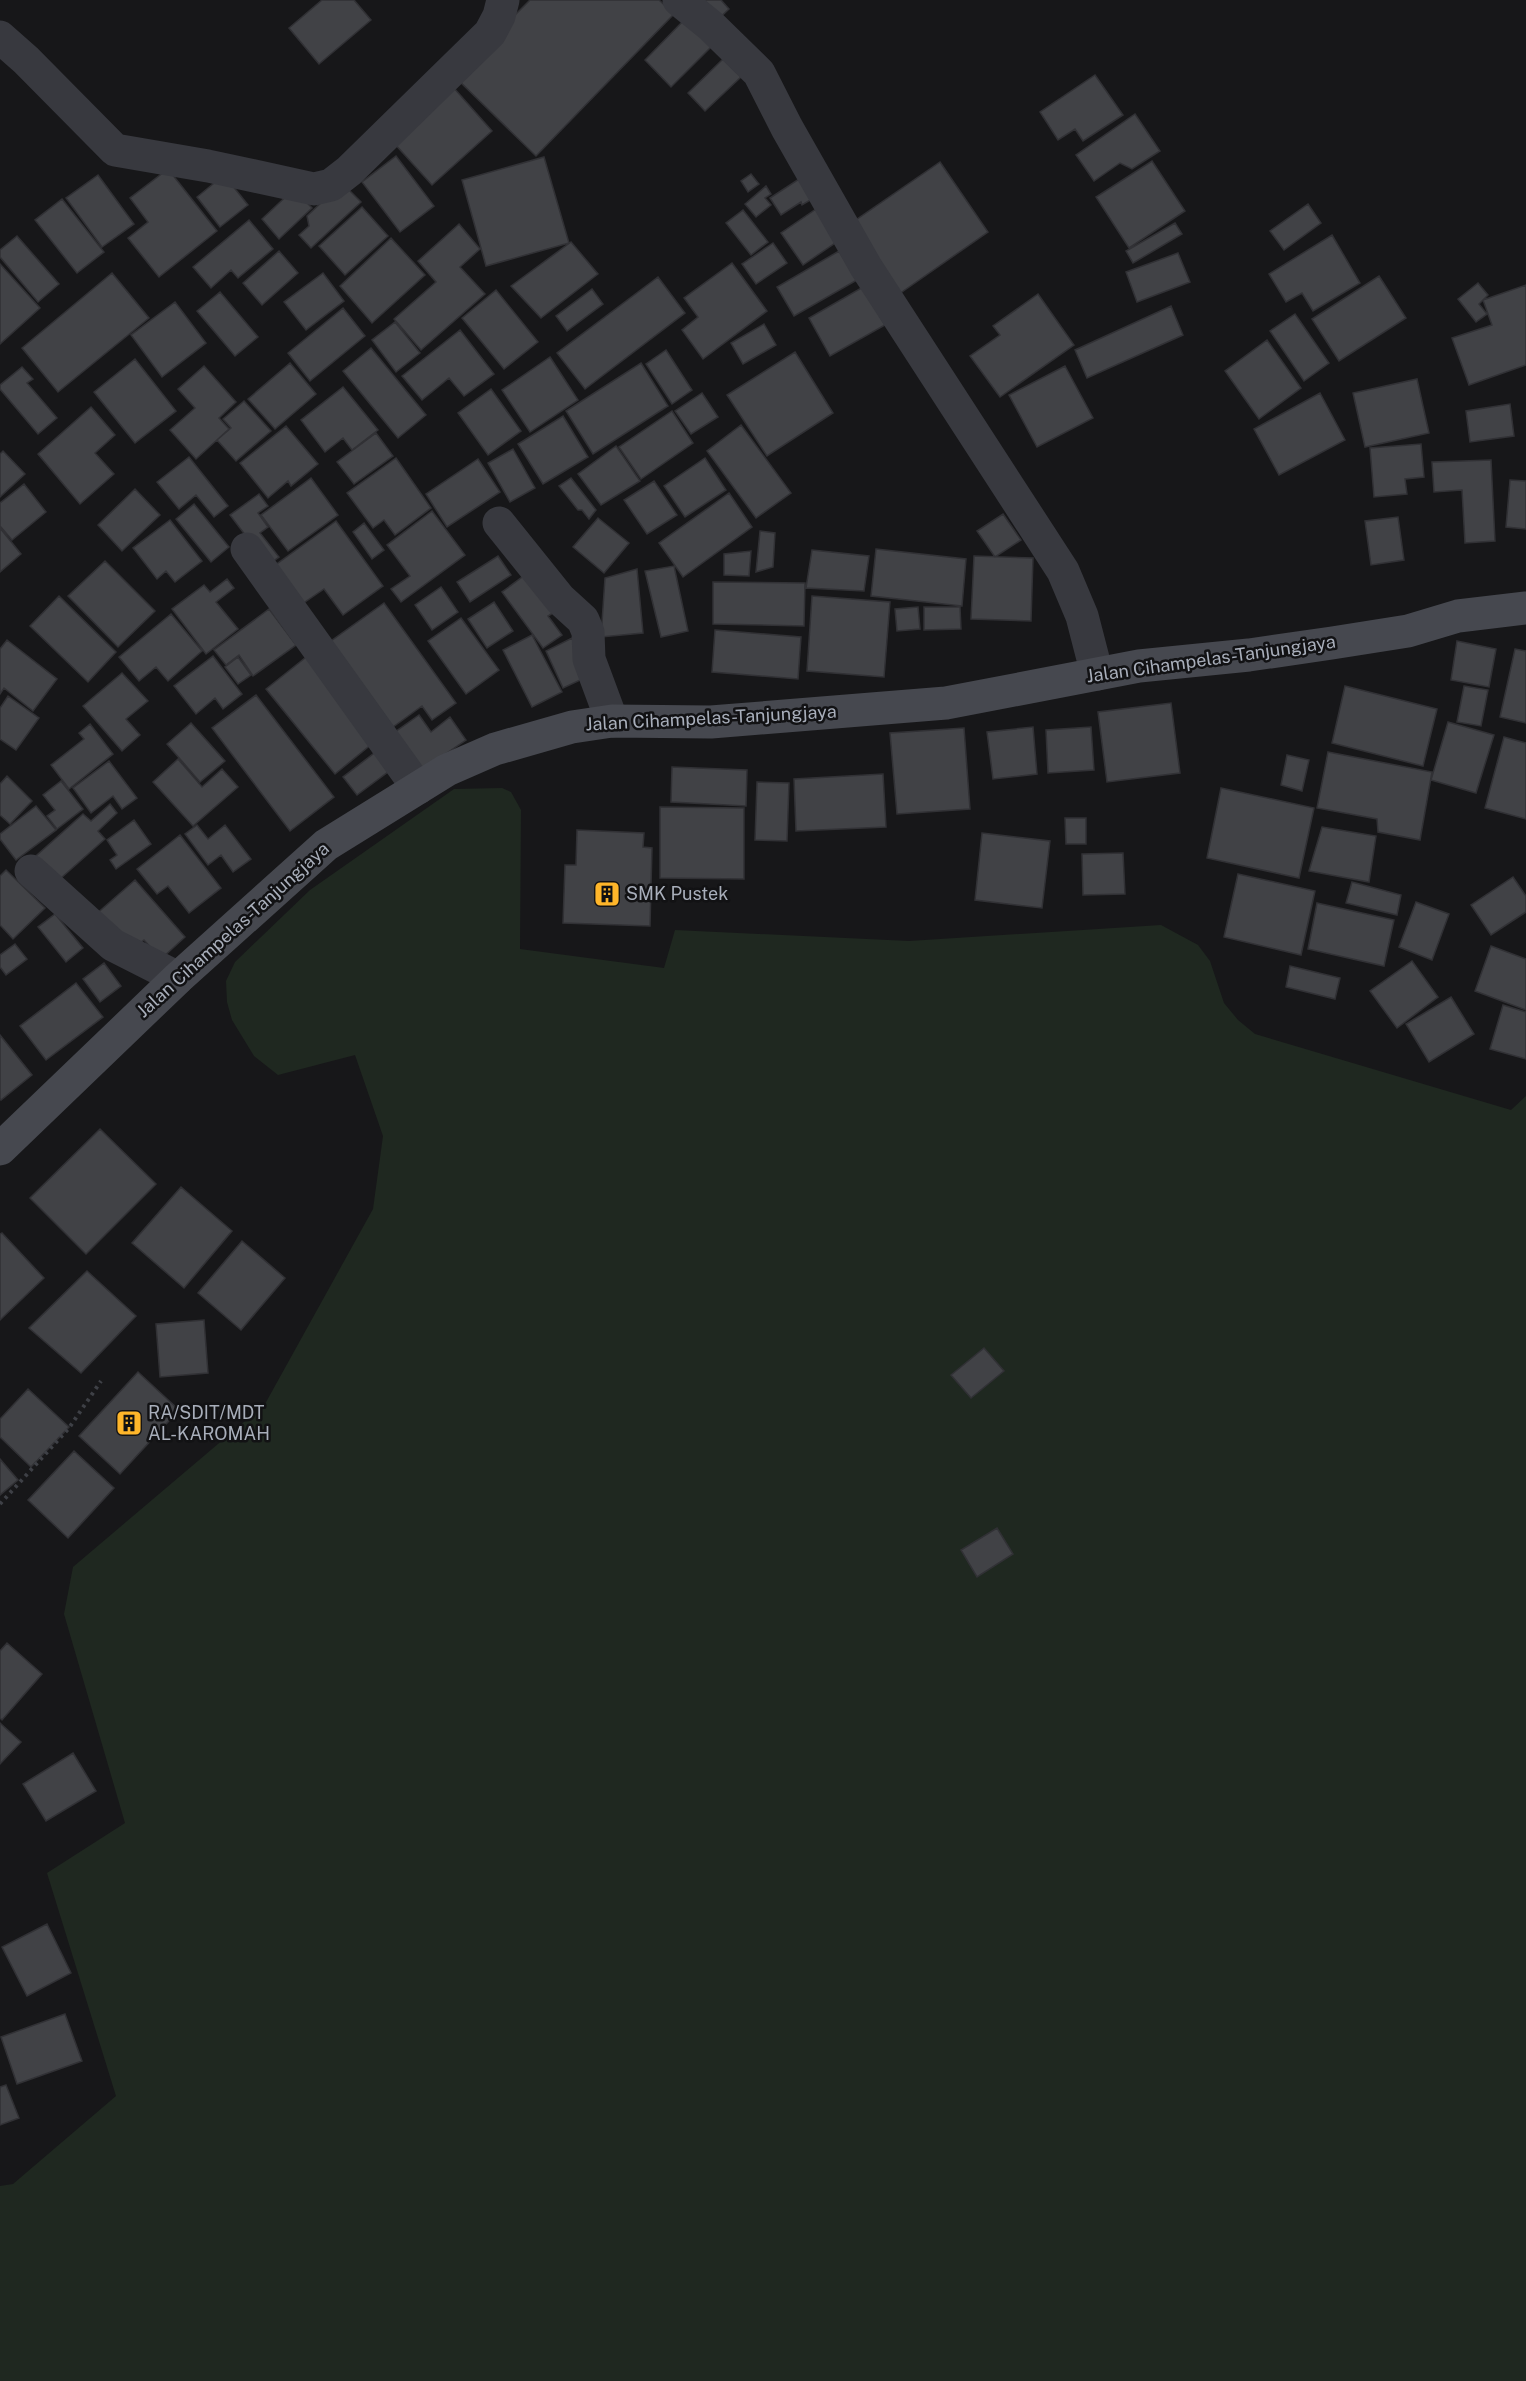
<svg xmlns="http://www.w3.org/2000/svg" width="1526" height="2381" font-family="'Public Sans',sans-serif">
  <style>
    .green { fill: #1f2820 }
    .building { fill: #414246; stroke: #313135; stroke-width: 1.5 }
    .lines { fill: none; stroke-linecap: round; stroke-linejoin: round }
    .path { stroke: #3e4046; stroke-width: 4; stroke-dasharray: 3 4.5; stroke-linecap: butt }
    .minor { stroke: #38393f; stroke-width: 33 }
    .secondary { stroke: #46484f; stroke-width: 33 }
    .labels { text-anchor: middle; stroke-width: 5; stroke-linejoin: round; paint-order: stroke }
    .street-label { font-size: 18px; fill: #a8aeba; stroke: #121214 }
    .poi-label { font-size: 18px; fill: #a8aeba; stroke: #121214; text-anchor: start }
  </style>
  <rect width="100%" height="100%" fill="#171719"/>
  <path class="green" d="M502,788L511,792L521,810L520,949L664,968L675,930L909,941L1161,925L1198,945L1210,961L1224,1003L1238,1020L1255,1034L1511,1110L1526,1096V2381H0V2186L13,2184L116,2096L47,1873L125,1823L64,1614L73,1567L265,1404L373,1209L383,1136L355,1055L278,1075L254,1056L232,1020L227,1002L226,981L235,962L310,890L454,789Z"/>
  <path class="building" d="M322,0H354L371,20L319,64L289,28Z
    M530,0H659L674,14L536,156L454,76Z
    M696,0H721L729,9L713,24Z
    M686,18L713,45L671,87L645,60Z
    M723,59L741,77L705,111L688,93Z
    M1095,75L1123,115L1083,141L1075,129L1058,140L1040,112Z
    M453,87L492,131L432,185L393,142Z
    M1135,114L1160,151L1132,169L1120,163L1094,181L1076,155Z
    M396,156L434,206L400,232L362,182Z
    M544,157L569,243L486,266L462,180Z
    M1152,161L1185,211L1129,248L1096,197Z
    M940,162L988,232L899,294L850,224Z
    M168,169L217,231L159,277L128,238L148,222L130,198Z
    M751,174L759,184L748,192L741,181Z
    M98,175L134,224L102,247L66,198Z
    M224,175L248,205L220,227L197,197Z
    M799,179L812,199L802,205L801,202L781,215L770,198Z
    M342,183L361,202L311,248L299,235L309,226L307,216Z
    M766,186L771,194L765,198L771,205L756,217L745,204Z
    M294,189L312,208L279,239L262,219Z
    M62,199L104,252L77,273L35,220Z
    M1308,204L1321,223L1284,250L1270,231Z
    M362,207L388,236L345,275L319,246Z
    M819,207L841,239L803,265L781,233Z
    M743,210L768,242L751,255L726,223Z
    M249,220L273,249L238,278L231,270L211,288L193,267Z
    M1175,223L1182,234L1133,263L1126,251Z
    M459,224L480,249L460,267L485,294L421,350L394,319L436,282L418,261Z
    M1332,235L1360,283L1313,311L1302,293L1286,302L1269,274Z
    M17,236L59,284L38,302L0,257V250Z
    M391,238L425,275L372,323L340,286Z
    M571,242L598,274L541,318L511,286Z
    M773,243L787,263L756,284L742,264Z
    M279,251L298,273L262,305L243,283Z
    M839,251L857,280L794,316L777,287Z
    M1178,253L1190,282L1137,302L1126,272Z
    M732,263L767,311L703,359L682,330L698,317L684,298Z
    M0,264L40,308L0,344Z
    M112,273L149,318L58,392L22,348Z
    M323,273L344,301L306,330L284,302Z
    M1379,276L1406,318L1339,361L1312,319Z
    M658,277L685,313L585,389L557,353Z
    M1478,283L1488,295L1479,304L1487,314L1476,322L1458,299Z
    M1526,285V365L1469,385L1452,338L1492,325L1483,300Z
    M863,287L885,325L830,356L809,318Z
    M592,289L603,304L567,331L556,316Z
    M496,290L538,342L504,369L462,318Z
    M220,292L258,337L235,356L197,311Z
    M1038,294L1074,345L1000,397L970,356L1000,335L993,326Z
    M175,302L206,343L162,377L131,335Z
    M1171,306L1183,335L1087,378L1075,350Z
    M343,308L365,336L310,381L288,353Z
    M1295,314L1329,363L1304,381L1270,331Z
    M395,322L420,353L396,372L372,340Z
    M764,324L776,345L743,364L731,343Z
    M460,330L494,374L464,396L449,378L422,400L402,376Z
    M1267,340L1301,388L1259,419L1225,371Z
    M371,348L426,415L398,438L343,371Z
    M666,350L692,390L672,404L646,364Z
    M795,352L833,413L767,456L727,395Z
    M550,357L578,400L530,432L502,390Z
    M135,359L176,411L135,443L94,392Z
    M290,363L316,394L275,429L248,399Z
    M641,363L668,406L593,454L566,411Z
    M204,366L236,402L219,418L229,429L196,459L170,430L195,408L178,389Z
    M1065,366L1093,418L1037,447L1009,395Z
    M22,367L33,379L27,383L57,418L38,434L0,389V385Z
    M1417,379L1429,433L1365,447L1353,393Z
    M343,387L378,430L352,450L343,438L325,452L301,420Z
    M491,389L521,431L488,455L458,413Z
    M702,393L718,417L691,434L675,411Z
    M1320,393L1345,440L1279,475L1254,429Z
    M244,401L271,431L236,461L217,440L231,428L223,419Z
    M1510,404L1514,436L1470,442L1466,411Z
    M91,407L115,435L95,453L114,474L80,504L38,454Z
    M672,411L693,443L641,479L619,447Z
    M563,416L588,457L543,484L518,444Z
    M741,425L791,493L756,518L707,451Z
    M286,426L318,464L291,486L288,481L268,498L240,463Z
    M376,433L393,456L354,484L337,462Z
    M1421,444L1424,477L1405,479L1407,494L1374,497L1370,448Z
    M616,446L640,481L601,505L578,474Z
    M513,449L535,488L510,502L488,463Z
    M3,451L25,474L0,497V454Z
    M189,457L228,506L214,517L196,495L179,509L157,482Z
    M396,458L431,508L395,535L384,520L373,528L347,493Z
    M705,458L726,490L685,517L664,486Z
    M478,459L500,492L447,527L426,494Z
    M1491,460L1495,541L1465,543L1462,490L1434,492L1432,462Z
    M311,478L338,515L288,551L261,515Z
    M571,478L596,510L589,519L582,510H578L559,486Z
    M1510,480L1526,481V529L1506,527Z
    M654,481L677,515L647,534L624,500Z
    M24,484L46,512L12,540L0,526V503Z
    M135,489L160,515L122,551L98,525Z
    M729,493L752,527L683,577L659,543Z
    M259,494L268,506L258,513L268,527L260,533L279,557L268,565L230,515Z
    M194,504L229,547L211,562L176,519Z
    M432,511L465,555L401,602L391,589L410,576L387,545Z
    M1003,514L1021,540L995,557L977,531Z
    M1398,517L1404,560L1371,565L1365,521Z
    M598,518L629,543L604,573L573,547Z
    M170,520L202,561L175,582L166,571L157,579L133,548Z
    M336,521L383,586L343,615L324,589L302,604L274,566Z
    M364,523L384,550L372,559L353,532Z
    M0,528L21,554L0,572Z
    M760,531L775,533L773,567L756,572Z
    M876,549L966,559L962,606L871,596Z
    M812,550L869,556L864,591L806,588Z
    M751,551L749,576L724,575V554Z
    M498,556L511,575L470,602L457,582Z
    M974,556L1033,558L1031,621L971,619Z
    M105,561L155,611L118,647L68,596Z
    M674,566L688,631L661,637L645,571Z
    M533,569L561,608L548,616L562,635L543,648L502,592Z
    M637,569L643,633L601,637L605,578Z
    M227,579L234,588L216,602L238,629L206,654L172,609L204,585L210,592Z
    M713,582L805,583L804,626L713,624Z
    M441,587L458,612L432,630L415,605Z
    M59,596L116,652L88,682L30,626Z
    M812,596L890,602L884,677L807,671Z
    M494,602L513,631L487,648L468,619Z
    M384,603L456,703L432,720L422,706L393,727L331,641Z
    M918,607L920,629L897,631L895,609Z
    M924,607H960L961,629L924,630Z
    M269,609L296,645L253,676L239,655L226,665L214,650Z
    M171,614L202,651L168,681L156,667L139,681L119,657Z
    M461,618L499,670L466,694L428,641Z
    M715,630L801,637L798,679L712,672Z
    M532,635L562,692L532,707L503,650Z
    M572,638L589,676L563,688L546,651Z
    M7,640L57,679L33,711L4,688L0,694V649Z
    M1457,641L1496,649L1489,687L1451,680Z
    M1515,649L1526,651V723L1500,717Z
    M310,654L378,739L335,774L266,689Z
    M213,656L242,694L223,709L215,698L196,714L174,686Z
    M238,657L251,675L238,684L225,667Z
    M122,673L148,701L126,719L140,735L122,751L83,706Z
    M1345,686L1437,709L1423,766L1332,743Z
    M1464,686L1488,690L1481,726L1457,722Z
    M256,695L334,797L290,831L212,728Z
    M8,696L39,718L16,750L0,739V708Z
    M1171,703L1180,773L1107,782L1098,712Z
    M419,715L431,732L450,717L466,740L422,770L395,732Z
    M1448,722L1494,735L1476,793L1431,780Z
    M191,723L225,761L200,782L167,744Z
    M90,724L113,754L69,789L51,765L84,739L79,733Z
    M1033,727L1037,774L993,779L987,732Z
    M1091,727L1094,770L1048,773L1046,730Z
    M964,728L970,809L897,814L890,733Z
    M1504,737L1526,743V819L1485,808Z
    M386,744L400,763L357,795L343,777Z
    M1328,752L1432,772L1420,840L1378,832L1377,819L1317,808Z
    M1287,755L1309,760L1302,791L1281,785Z
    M178,759L202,787L222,769L238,787L193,826L153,782Z
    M109,761L137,798L122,809L113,796L91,813L73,788Z
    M672,767L747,770L746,806L671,802Z
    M883,774L886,827L796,831L794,779Z
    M7,776L32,801L10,824L0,815V784Z
    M61,781L83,809L57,829L47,816L55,810L43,795Z
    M757,782L789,783L787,841L755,840Z
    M1221,788L1314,808L1299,878L1207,858Z
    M110,804L117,813L98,831L105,839L52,886L28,863L83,814L91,821Z
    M36,806L56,830L16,860L0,839V834Z
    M660,807L744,808V879L660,878Z
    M1065,818H1086V844H1066Z
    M134,820L151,844L116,869L110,860L117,855L107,840Z
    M197,825L208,839L225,825L251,859L233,872L221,855L208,865L185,834Z
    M1322,827L1376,836L1369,882L1309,871Z
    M577,830L644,833L643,847L652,848L650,926L563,923L565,865H576Z
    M982,833L1050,841L1042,908L975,900Z
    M180,835L221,888L189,913L168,886L157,894L137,869Z
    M1123,853L1125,894L1083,895L1082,854Z
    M6,870L45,908L13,939L0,925V876Z
    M1238,874L1315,891L1301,955L1224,937Z
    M1513,877L1526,896V912L1491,935L1471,905Z
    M135,880L185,937L161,959L144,940L129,952L94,916Z
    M1352,882L1401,895L1397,915L1346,903Z
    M1416,902L1449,914L1432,960L1399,947Z
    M1317,903L1394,920L1384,966L1308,949Z
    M55,914L83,948L66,962L38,927Z
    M15,944L27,959L6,975L0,967V955Z
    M1491,946L1526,959V1010L1475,991Z
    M1412,961L1438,997L1397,1028L1370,991Z
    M104,963L121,986L100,1002L83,979Z
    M1290,966L1340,978L1335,999L1286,987Z
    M76,983L103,1017L46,1060L20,1026Z
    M1451,997L1474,1034L1429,1062L1406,1024Z
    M1503,1005L1526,1012V1059L1490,1049Z
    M0,1035L32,1075L1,1100L0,1098Z
    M100,1129L156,1184L86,1254L30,1198Z
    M181,1187L232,1231L184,1288L132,1243Z
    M2,1233L44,1278L0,1320V1234Z
    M242,1241L285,1278L241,1330L198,1293Z
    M87,1271L136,1316L81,1373L29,1328Z
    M204,1320L208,1373L160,1377L156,1324Z
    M984,1348L1004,1371L971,1398L951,1375Z
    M138,1372L179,1410L120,1474L79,1436Z
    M28,1389L69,1427L31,1467L0,1437V1419Z
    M74,1451L114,1488L68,1538L28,1500Z
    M0,1459L18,1480L0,1495Z
    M997,1528L1013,1554L977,1577L961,1550Z
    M7,1643L42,1674L2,1720L0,1718V1651Z
    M0,1723L21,1742L0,1764Z
    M73,1753L96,1791L46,1821L23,1784Z
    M47,1924L71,1973L27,1996L2,1947Z
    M65,2014L82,2061L17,2084L1,2037Z
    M6,2085L19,2118L0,2125V2087Z"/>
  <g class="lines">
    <path class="path" d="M0,1504L69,1428L101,1381"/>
    <path class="minor" d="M679,0L711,26L759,73L787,128L866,267L1063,571L1082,616L1097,674
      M0,37L26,60L115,150L208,166L314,189L331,185L349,171L490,33L499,16L503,0
      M499,523L560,599L583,620L588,632L589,659L612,721
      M247,549L418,788
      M31,871L113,945L178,978"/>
    <path class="secondary" d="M0,1149L178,978L326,845L447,770L495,749L572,727L612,721L711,722L946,703L1139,666L1249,655L1332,643L1408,631L1458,616L1526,608"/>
  </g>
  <defs>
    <symbol id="building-square" viewBox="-11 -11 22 22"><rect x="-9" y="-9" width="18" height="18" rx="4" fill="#ffb62a" stroke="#121214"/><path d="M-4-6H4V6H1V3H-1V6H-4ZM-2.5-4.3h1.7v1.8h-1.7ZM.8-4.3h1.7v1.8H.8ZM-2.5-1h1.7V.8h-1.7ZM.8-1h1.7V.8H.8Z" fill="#111"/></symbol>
  </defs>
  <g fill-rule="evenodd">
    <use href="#building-square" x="592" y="879" width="30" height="30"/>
    <use href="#building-square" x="114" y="1408" width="30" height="30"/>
  </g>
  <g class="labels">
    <g class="street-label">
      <text transform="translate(1211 659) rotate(-8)" y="6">Jalan Cihampelas-Tanjungjaya</text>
      <text transform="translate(711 718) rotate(-3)" y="6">Jalan Cihampelas-Tanjungjaya</text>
      <text transform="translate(233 930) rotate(-42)" y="6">Jalan Cihampelas-Tanjungjaya</text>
    </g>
    <g class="poi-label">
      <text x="626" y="900">SMK Pustek</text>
      <text x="148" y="1419">RA/SDIT/MDT<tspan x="148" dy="21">AL-KAROMAH</tspan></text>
    </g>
  </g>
</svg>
